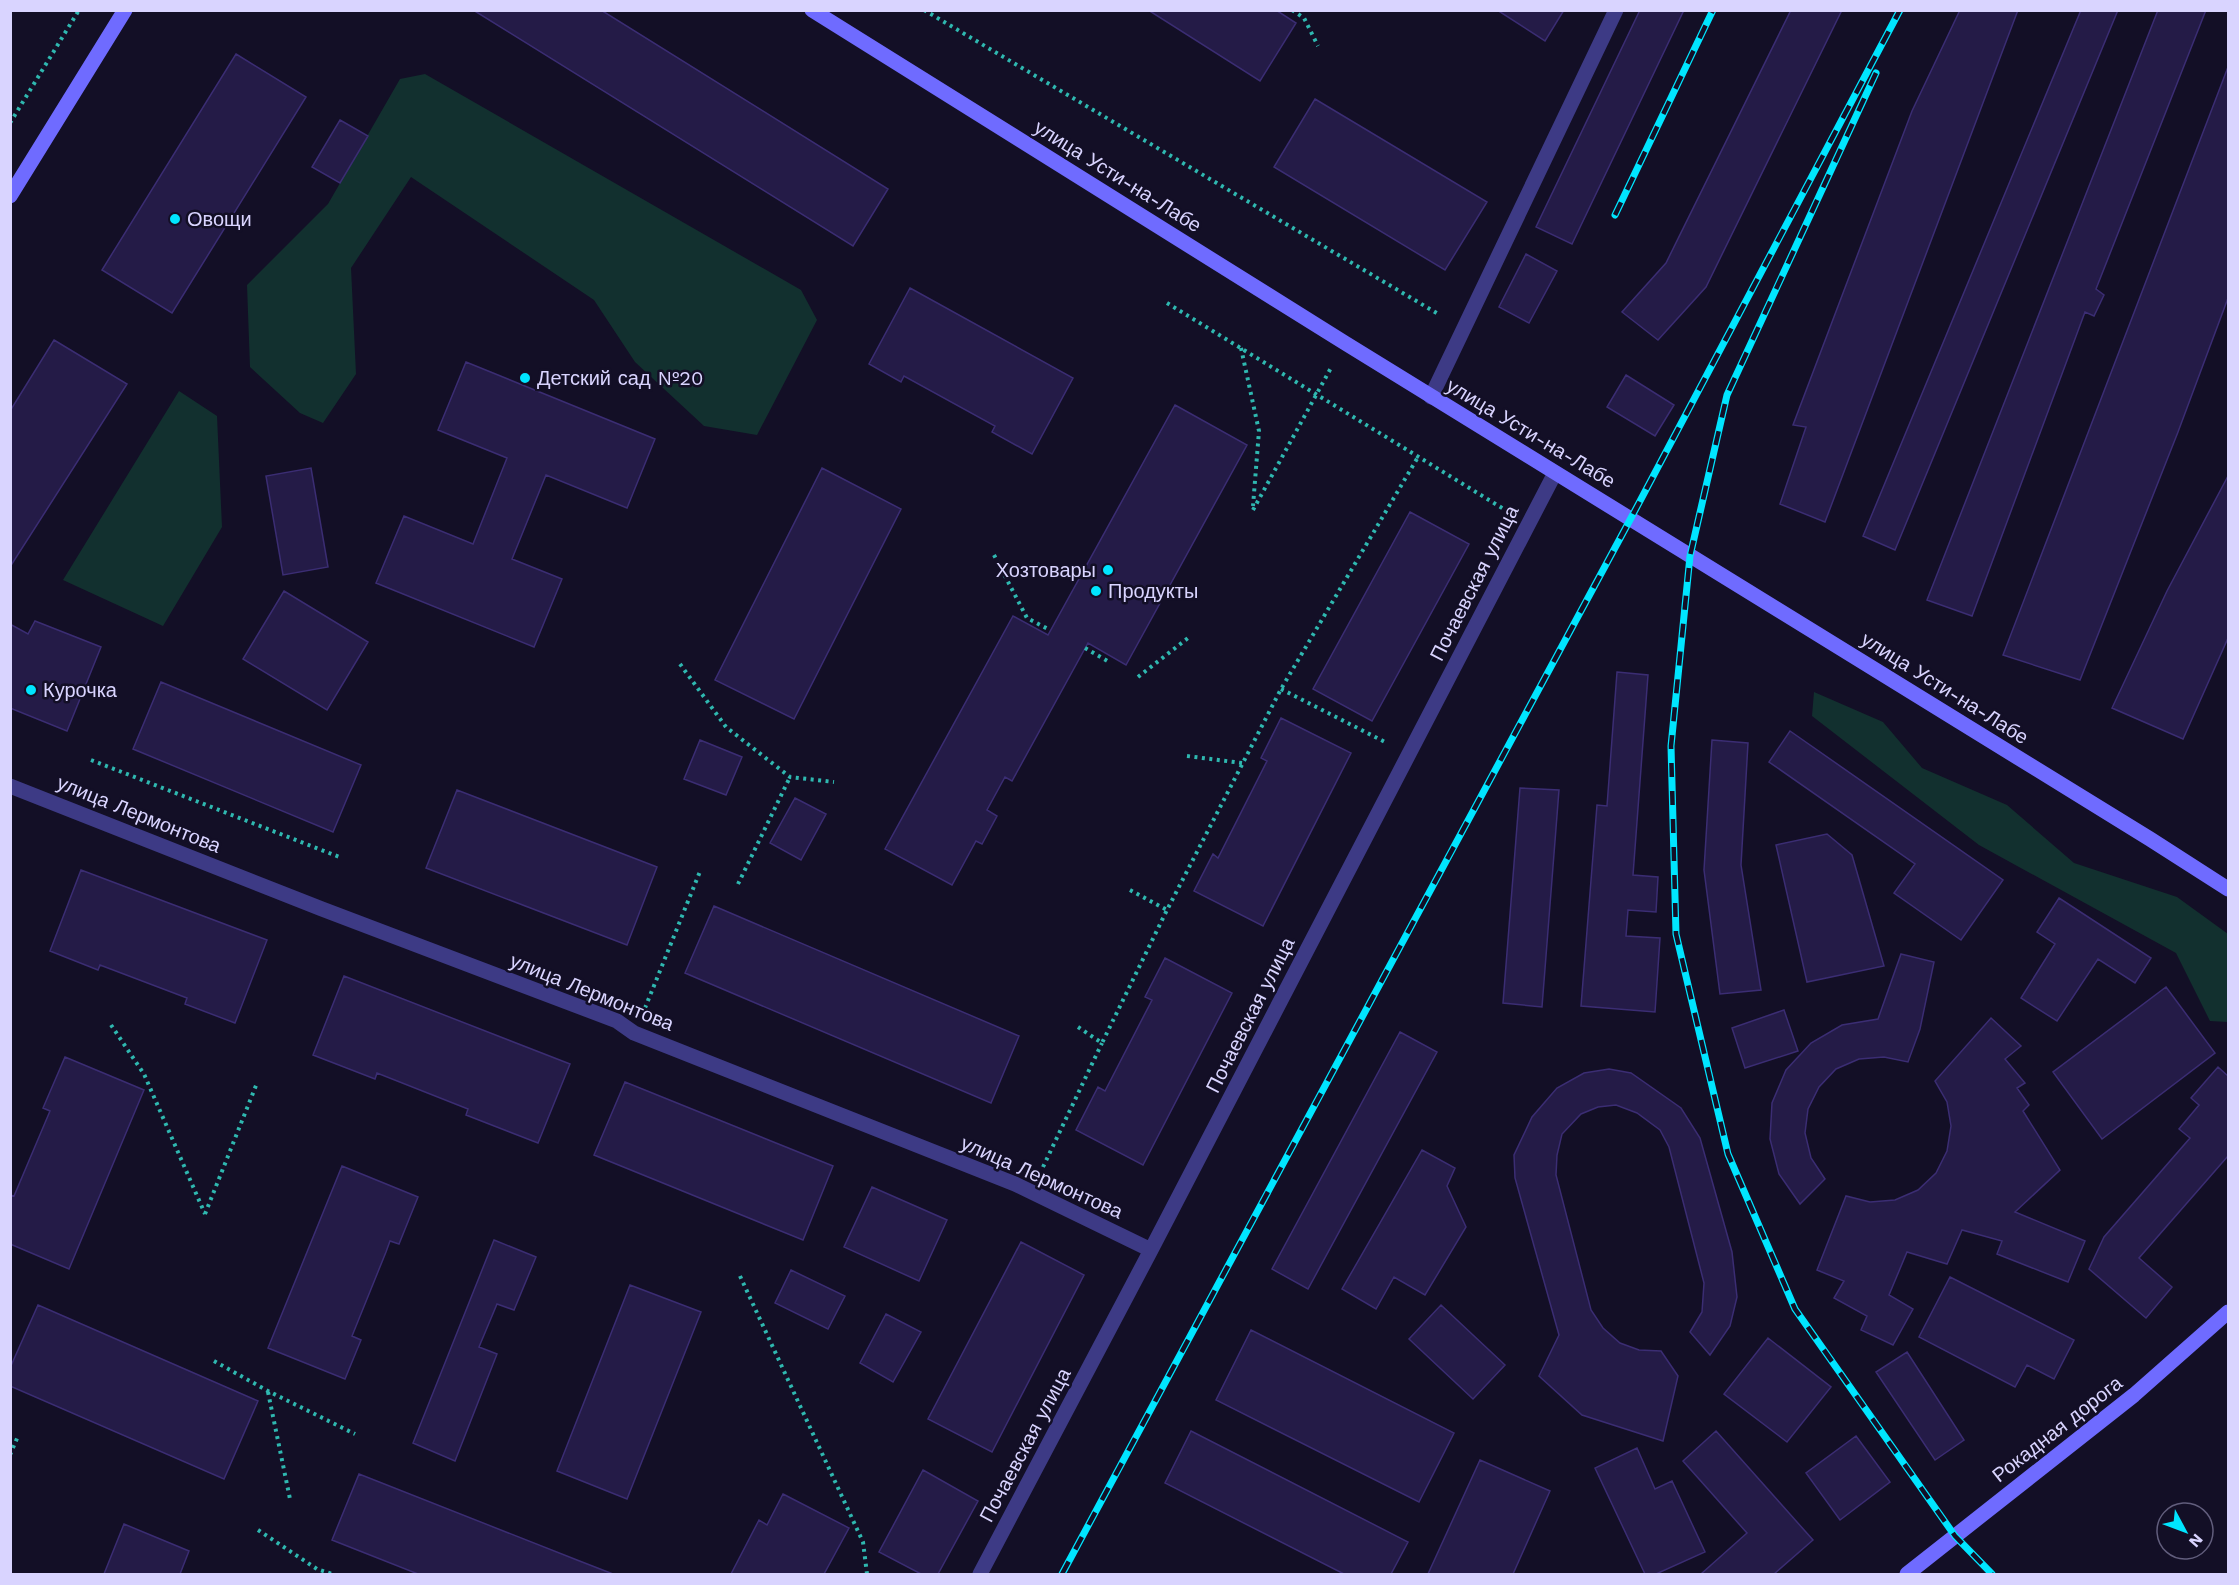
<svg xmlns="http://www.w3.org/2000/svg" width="2239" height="1585" font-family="'Work Sans',sans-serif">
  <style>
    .green { fill: #12302f }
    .building { fill: #241b47; stroke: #3b2d73; stroke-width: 1.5 }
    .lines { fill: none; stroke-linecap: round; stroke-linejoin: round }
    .path { stroke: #2fb8b0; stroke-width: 4; stroke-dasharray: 3 4.5; stroke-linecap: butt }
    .street { stroke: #3d3a85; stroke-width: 15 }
    .secondary { stroke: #6f6bff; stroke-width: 15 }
    .rail-casing { stroke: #00e5ff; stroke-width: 7 }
    .rail { stroke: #130f26; stroke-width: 4.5; stroke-dasharray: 14; stroke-linecap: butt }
    .poi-dot { fill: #00e5ff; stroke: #130f26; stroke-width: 2 }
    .labels { text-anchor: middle; stroke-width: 5; stroke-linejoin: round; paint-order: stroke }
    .street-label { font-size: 20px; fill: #d9d4ff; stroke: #130f26 }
    .poi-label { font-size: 20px; fill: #d9d4ff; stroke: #130f26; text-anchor: start }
  </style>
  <rect width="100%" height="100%" fill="#130f26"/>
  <path class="green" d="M425,74L801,290L817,320L757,435L704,426L635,362L594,300L411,177L351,268L356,374L323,423L300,413L250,367L247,285L328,204L400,79Z
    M179,391L217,416L222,527L163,626L63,580Z
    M1814,692L1883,722L1922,768L2007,805L2074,863L2177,897L2228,934V1022L2210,1021L2176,953L1979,845L1812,716Z"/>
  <path class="building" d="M473,10H601L888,189L853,246Z
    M1148,10H1276L1296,23L1260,81Z
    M1497,10H1564L1545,41Z
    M1640,10H1684L1572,244L1536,227Z
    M1791,10H1842L1706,287L1658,340L1622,312L1666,263Z
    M1960,10H2018L1825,522L1780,504L1806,427L1793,425L1912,111Z
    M2081,10H2118L1895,550L1863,536Z
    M2158,10H2206L2096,289L2104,295L2094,316L2085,312L1972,616L1927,600Z
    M236,54L306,97L172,313L102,270Z
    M2228,67V298L2178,432L2080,680L2003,655Z
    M1315,99L1487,202L1445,270L1274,167Z
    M340,120L368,136L340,183L312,167Z
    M1526,254L1557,271L1529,323L1499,307Z
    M910,288L1073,378L1032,454L992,432L995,426L904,376L901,382L869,364Z
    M54,340L127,384L10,567V411Z
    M466,362L655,439L627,508L546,475L512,559L562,579L534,647L376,583L404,516L473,544L507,458L438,430Z
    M1626,375L1674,405L1655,436L1607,407Z
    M1175,405L1247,445L1126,665L1088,643L1012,781L1005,777L987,810L997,816L982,844L976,841L952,885L885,849L1013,616L1048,635Z
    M311,468L328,567L283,575L266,476Z
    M822,468L901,509L794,719L715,680Z
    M2228,476V638L2183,739L2112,708L2167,591Z
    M1410,512L1469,544L1372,721L1313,689Z
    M284,591L368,642L327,710L243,659Z
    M35,621L101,647L67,731L10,708V624L28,634Z
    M1617,672L1648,675L1633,875L1658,877L1656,912L1628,910L1626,936L1660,938L1655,1012L1581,1006L1597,805L1607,806Z
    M161,682L361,765L333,832L133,749Z
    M1281,718L1351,753L1263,926L1194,891L1213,854L1218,858L1267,761L1261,758Z
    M1790,731L2003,880L1961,940L1894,893L1915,864L1769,762Z
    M700,740L742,757L726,795L684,779Z
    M1712,740L1748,743L1741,865L1761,990L1720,994L1704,870Z
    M1520,788L1559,790L1542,1007L1503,1003Z
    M457,790L657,867L627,945L426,868Z
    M795,798L826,814L801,860L770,843Z
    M1827,834L1852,855L1884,966L1807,982L1776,845Z
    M81,870L267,940L235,1023L185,1004L187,998L100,965L98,970L50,951Z
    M2059,898L2151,958L2135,983L2098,959L2057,1021L2021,998L2055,944L2037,932Z
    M714,906L1019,1036L991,1103L685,973Z
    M1901,954L1934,962L1920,1029L1908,1062L1884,1057L1859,1059L1836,1069L1819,1087L1808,1109L1805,1133L1811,1158L1825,1179L1800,1204L1779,1174L1770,1139L1772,1103L1786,1070L1811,1043L1842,1025L1878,1019Z
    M1165,958L1232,993L1143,1165L1076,1130L1098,1087L1105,1091L1152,1000L1145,997Z
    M344,976L570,1064L538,1143L466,1115L468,1109L377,1073L375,1079L313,1055Z
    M2166,987L2215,1053L2102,1139L2053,1072Z
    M1784,1010L1798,1051L1745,1068L1732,1028Z
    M1991,1018L2021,1046L2005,1059L2025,1083L2017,1088L2029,1105L2023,1111L2060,1170L2015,1212L2085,1241L2068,1282L1997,1254L2002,1241L1962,1230L1947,1264L1907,1252L1889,1295L1913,1309L1893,1345L1861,1330L1867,1316L1834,1298L1844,1281L1817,1270L1846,1196L1870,1202L1895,1200L1918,1190L1936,1173L1947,1151L1951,1126L1947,1102L1935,1081Z
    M1400,1032L1437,1052L1308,1289L1272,1269Z
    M65,1057L144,1090L69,1269L10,1244V1195L14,1196L50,1111L43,1108Z
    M2218,1067L2228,1076V1156L2139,1258L2172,1287L2146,1318L2089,1269L2104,1237L2190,1138L2179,1129L2199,1105L2191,1098Z
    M1609,1069L1631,1073L1681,1108L1700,1138L1732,1252L1737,1297L1730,1326L1710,1355L1690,1332L1702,1312L1704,1283L1669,1147L1660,1130L1637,1113L1616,1105L1598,1107L1581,1114L1562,1134L1557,1155L1556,1175L1591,1310L1603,1328L1620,1343L1639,1350L1661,1351L1678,1376L1663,1441L1582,1415L1539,1376L1559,1335L1515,1178L1514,1155L1532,1117L1557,1088L1584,1073Z
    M625,1082L833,1166L803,1240L594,1155Z
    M1422,1150L1455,1168L1447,1186L1466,1227L1425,1295L1394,1277L1376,1309L1342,1289Z
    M342,1166L418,1197L399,1244L390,1241L386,1252L352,1336L361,1340L345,1379L268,1348Z
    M872,1187L947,1220L919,1281L844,1247Z
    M494,1240L536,1257L514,1310L497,1304L479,1347L497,1354L455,1461L413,1443Z
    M1021,1242L1084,1275L992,1452L928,1419Z
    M791,1270L845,1296L828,1329L775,1303Z
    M1950,1277L2074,1340L2054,1379L2027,1365L2015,1387L1919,1337Z
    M630,1285L701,1312L627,1499L557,1471Z
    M38,1305L258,1401L224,1479L10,1386V1368Z
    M1441,1305L1505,1365L1473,1399L1409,1339Z
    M886,1314L921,1332L893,1382L860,1363Z
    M1251,1330L1454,1433L1419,1502L1216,1400Z
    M1768,1338L1831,1387L1787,1442L1724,1394Z
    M1907,1352L1964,1440L1935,1460L1876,1372Z
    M1191,1431L1408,1542L1391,1574H1344L1165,1483Z
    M1716,1431L1813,1540L1774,1574H1701L1747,1533L1683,1461Z
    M1856,1436L1890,1482L1840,1520L1806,1473Z
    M1637,1448L1655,1489L1672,1481L1705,1552L1656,1574H1645L1595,1468Z
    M1480,1460L1550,1491L1513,1574H1428Z
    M923,1470L978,1501L938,1574H921L879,1552Z
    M359,1474L577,1560L613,1574H418L332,1540Z
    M783,1494L849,1528L824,1574H731L759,1520L767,1525Z
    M124,1524L189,1551L180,1574H104Z"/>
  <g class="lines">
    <path class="path" d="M924,10L1440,315
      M1292,10L1304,18L1318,46
      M10,123L79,10
      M1167,303L1507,511
      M1241,348L1259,431L1253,506
      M1253,510L1332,366
      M994,555L1027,618L1050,630
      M1085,648L1109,662
      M680,664L726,727L790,777L834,782
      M1138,677L1188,638
      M1281,689L1385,742
      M1187,756L1242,763
      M91,760L342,858
      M738,884L790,777
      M1130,890L1167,910L1281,689L1418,457
      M645,1008L701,869
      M111,1025L144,1074L205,1214
      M1078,1027L1102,1043L1167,910
      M1043,1167L1102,1043
      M205,1214L257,1083
      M740,1276L863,1542L867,1574
      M214,1361L268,1391L355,1434
      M268,1392L290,1499
      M10,1455L18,1436
      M258,1530L317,1569L332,1574"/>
    <path class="street" d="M1431,397L1616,10
      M10,786L322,909L617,1021L634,1033L1015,1184L1151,1250
      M980,1574L1151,1250L1555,473"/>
    <path class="secondary" d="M812,10L1345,343L2150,839L2228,889
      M10,196L125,10
      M1907,1574L2134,1395L2228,1312"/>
    <defs>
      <path id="rail" d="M1876,73L1727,395L1690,556L1671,746L1676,934L1728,1154L1795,1309L1955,1536L1992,1574
        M1615,215L1713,10
        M1062,1574L1631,518L1900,10"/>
    </defs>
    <use href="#rail" class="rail-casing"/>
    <use href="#rail" class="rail"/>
  </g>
  <g class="poi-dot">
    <circle cx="175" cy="219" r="6"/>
    <circle cx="525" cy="378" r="6"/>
    <circle cx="1108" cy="570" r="6"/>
    <circle cx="1096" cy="591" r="6"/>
    <circle cx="31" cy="690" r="6"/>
  </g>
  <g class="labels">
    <g class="street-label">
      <text transform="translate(1118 176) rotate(32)" y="7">улица Усти-на-Лабе</text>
      <text transform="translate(1531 433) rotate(31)" y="7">улица Усти-на-Лабе</text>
      <text transform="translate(1474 583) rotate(-63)" y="7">Почаевская улица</text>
      <text transform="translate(1945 688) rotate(32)" y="7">улица Усти-на-Лабе</text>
      <text transform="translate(139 814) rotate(22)" y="7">улица Лермонтова</text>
      <text transform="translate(592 992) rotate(22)" y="7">улица Лермонтова</text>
      <text transform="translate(1250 1015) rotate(-63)" y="7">Почаевская улица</text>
      <text transform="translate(1042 1177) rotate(24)" y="7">улица Лермонтова</text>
      <text transform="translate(2057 1429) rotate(-38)" y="7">Рокадная дорога</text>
      <text transform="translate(1025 1445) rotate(-62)" y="7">Почаевская улица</text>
    </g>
    <g class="poi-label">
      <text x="187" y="226">Овощи</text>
      <text x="537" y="385">Детский сад №20</text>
      <text x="1096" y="577" text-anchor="end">Хозтовары</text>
      <text x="1108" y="598">Продукты</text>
      <text x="43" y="697">Курочка</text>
    </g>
  </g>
  <rect width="2239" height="1585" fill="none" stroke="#d9d4ff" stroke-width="24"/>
  <g transform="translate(2185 1531) rotate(131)"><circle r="28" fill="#130f26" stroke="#625e7d" stroke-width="1.5"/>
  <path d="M0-4.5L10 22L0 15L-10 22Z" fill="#00e5ff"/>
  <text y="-9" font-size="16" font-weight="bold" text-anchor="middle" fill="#d9d4ff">N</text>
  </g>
</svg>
